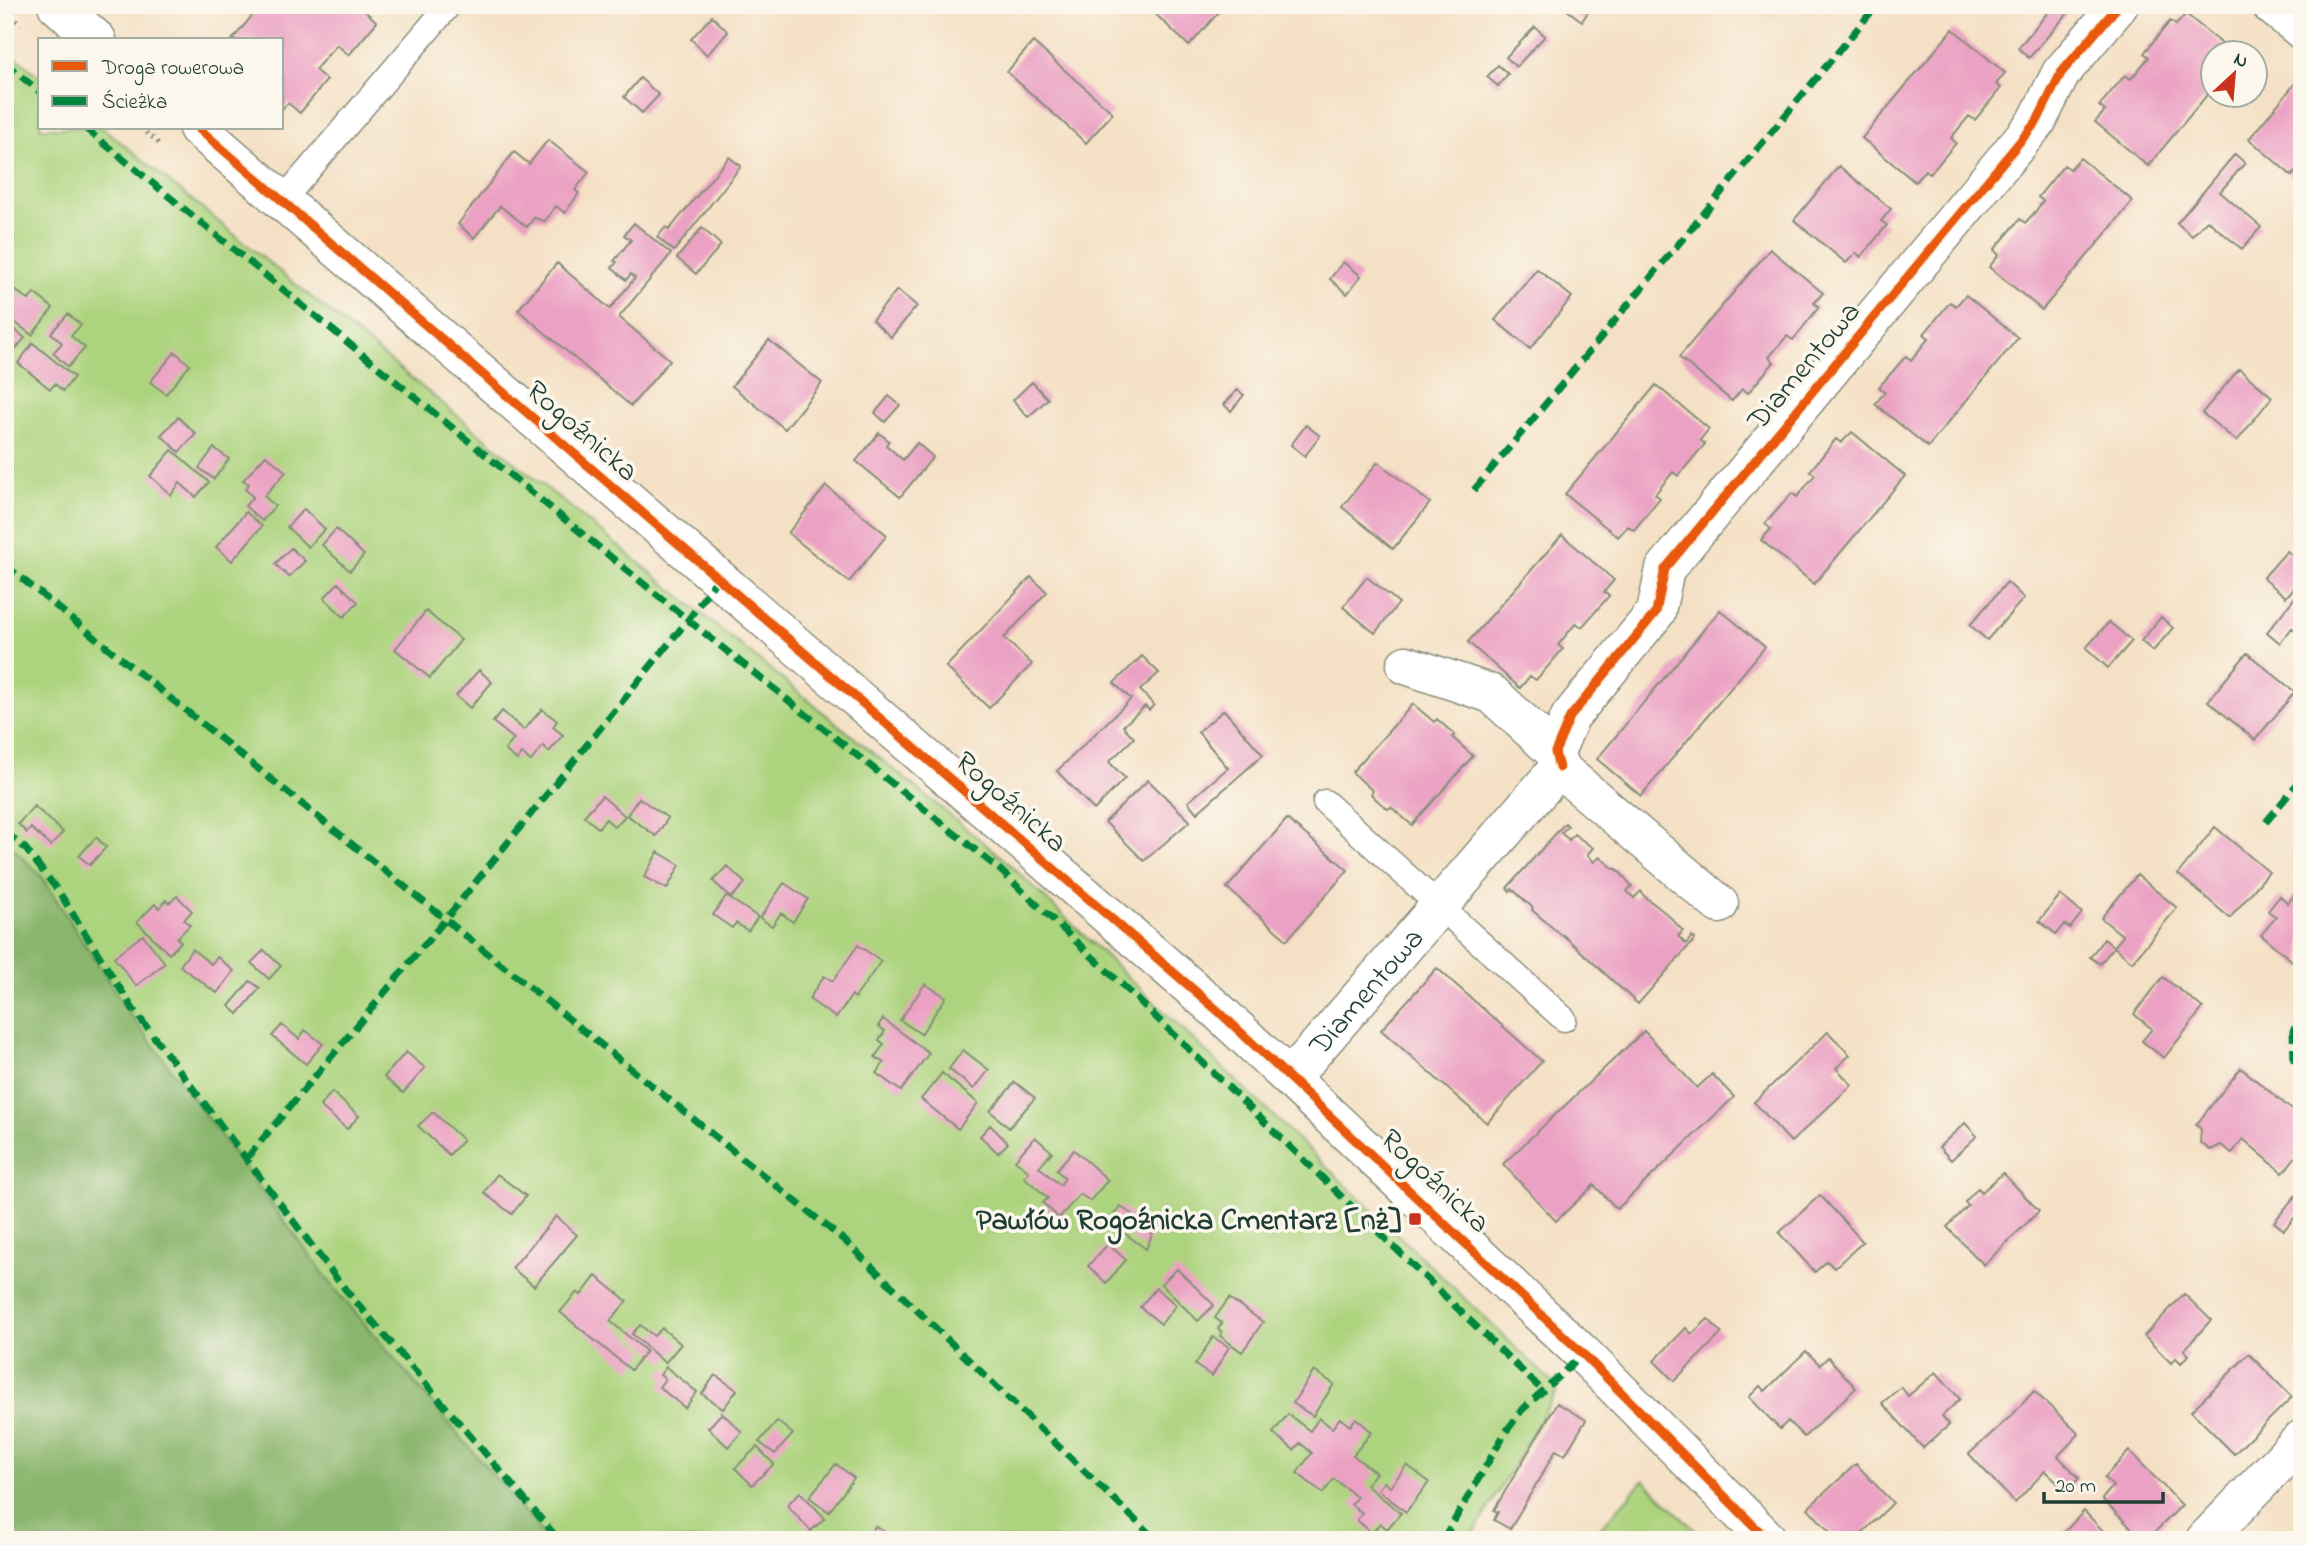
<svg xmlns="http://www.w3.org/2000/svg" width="2307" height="1545" font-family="'Indie Flower',sans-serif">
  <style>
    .green { fill: #acd37d; stroke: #668858; stroke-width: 2 }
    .forest { fill: #89b56c; stroke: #547950; stroke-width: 2 }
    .building { fill: #eba1c3 }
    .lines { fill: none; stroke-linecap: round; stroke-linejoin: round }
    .lane-casing { stroke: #8a8e7c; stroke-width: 27 }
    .street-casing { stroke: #8a8e7c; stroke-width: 41 }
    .secondary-casing { stroke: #8a8e7c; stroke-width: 41 }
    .path { stroke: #8a8e7c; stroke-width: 4.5; stroke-dasharray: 2 5; stroke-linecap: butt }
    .lane { stroke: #fff; stroke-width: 24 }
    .street { stroke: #fff; stroke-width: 38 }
    .secondary { stroke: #fff; stroke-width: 38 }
    .quiet { stroke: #00873e; stroke-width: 7; stroke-dasharray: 14 7; stroke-linecap: butt }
    .cycleway-casing { stroke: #fbf7ec; stroke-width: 13 }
    .cycleway { stroke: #e8590c; stroke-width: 9 }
    .poi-dot { fill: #c8321e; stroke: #fbf7ec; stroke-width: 2.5 }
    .labels { text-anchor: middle; stroke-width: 7; stroke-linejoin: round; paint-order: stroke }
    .street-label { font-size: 30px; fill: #1f3d34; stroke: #fbf7ec }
    .poi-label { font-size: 30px; font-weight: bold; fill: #1f3d34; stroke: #fbf7ec; text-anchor: end }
  </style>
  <rect width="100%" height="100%" fill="#fbf7ec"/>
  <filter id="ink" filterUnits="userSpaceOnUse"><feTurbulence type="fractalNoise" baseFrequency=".0143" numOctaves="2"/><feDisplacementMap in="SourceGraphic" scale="14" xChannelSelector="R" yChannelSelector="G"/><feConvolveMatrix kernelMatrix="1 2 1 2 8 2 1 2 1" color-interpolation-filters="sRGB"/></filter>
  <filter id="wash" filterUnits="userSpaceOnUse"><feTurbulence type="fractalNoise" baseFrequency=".00686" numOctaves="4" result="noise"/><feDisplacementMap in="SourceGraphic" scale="28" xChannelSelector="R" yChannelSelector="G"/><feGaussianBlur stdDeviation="1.57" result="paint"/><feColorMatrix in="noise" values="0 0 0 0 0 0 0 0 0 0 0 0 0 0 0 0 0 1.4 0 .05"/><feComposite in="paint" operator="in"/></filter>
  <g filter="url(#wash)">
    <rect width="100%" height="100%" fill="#f4e0c4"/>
    <path class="green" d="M5,49L40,77V128H103L1005,860L1552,1382L1557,1391L1470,1540H548L335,1289L129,1013L41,876L5,840Z
      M1644,1480L1705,1540H1589Z"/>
    <path class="forest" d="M5,840L41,876L129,1013L335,1289L548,1540H5Z"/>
    <g id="blocks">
      <path class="building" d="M261,5H370L365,11L377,22L349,55L337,45L326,57L315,70L327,80L300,113L288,103L282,109V40H232Z
        M1146,5H1225L1189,46Z
        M1564,5H1585L1590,9L1582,21L1563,7Z
        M2054,5H2075L2029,58L2018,48Z
        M2186,14L2232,52H2212V89L2148,166L2095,122L2105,111L2099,106L2125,75L2131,79L2149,57L2144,53L2170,21L2176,25Z
        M712,16L728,32L707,55L691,39Z
        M1535,27L1545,36L1516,67L1506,57Z
        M1953,29L2005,73L1996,84L2001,88L1975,120L1969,116L1951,138L1956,143L1930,174L1925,170L1915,182L1862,138Z
        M1033,42L1113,113L1086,143L1007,72Z
        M1498,65L1508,74L1498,86L1487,77Z
        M2302,75V165L2292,176L2249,139Z
        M640,78L659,95L642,113L624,97Z
        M548,140L589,172L575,190L579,193L565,213L556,206L545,221L534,218L527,227L500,206L474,238L458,224L514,152L529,164Z
        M2235,154L2245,163L2220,192L2261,227L2242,249L2207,220L2192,236L2177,223Z
        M729,157L741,166L674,251L657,237L666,227L669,230Z
        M2080,158L2133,201L2042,310L1989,267L1999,255L1994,250L2020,219L2025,223L2035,212L2043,201L2038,197L2064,165L2070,169Z
        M1839,166L1891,209L1881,221L1887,225L1861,257L1856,253L1846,263L1794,220Z
        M634,223L671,254L619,317L670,360L631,406L518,310L557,263L610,309L635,278L631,274L626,280L612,268L617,262L614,261L631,240L624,235Z
        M702,228L721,245L696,274L677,258Z
        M1770,249L1823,293L1814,303L1819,307L1793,340L1787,336L1769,357L1774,362L1748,393L1742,389L1732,401L1679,357Z
        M1343,262L1361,276L1347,294L1330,279Z
        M1537,269L1572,297L1530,349L1495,320Z
        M12,288L29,300L34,293L53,308L32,335L5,315V298Z
        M897,290L917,306L891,337L872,320Z
        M1966,295L2018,338L1928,447L1875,404L1885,392L1879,387L1893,371L1906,356L1911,360L1929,338L1924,334L1950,302L1956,306Z
        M68,314L81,325L71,336L85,348L68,367L53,353L62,343L51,333Z
        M5,322L25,338L9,357L5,353Z
        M769,340L822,383L785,429L732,386Z
        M33,343L74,377L63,391L55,384L50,389L18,363Z
        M175,352L190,365L166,394L150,382Z
        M2239,369L2272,397L2237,441L2202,413Z
        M1032,382L1048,399L1028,417L1013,400Z
        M1656,385L1709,429L1700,440L1705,444L1678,476L1673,472L1655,494L1660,498L1634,530L1628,526L1618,537L1565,494Z
        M1237,390L1244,395L1231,411L1224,405Z
        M889,396L900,405L885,422L875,413Z
        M178,417L196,434L179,452L161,435Z
        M1306,425L1320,436L1305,456L1291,445Z
        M1852,432L1905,476L1814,584L1761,540L1771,529L1765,524L1792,493L1797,497L1815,475L1810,471L1836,439L1841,443Z
        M879,433L889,441L886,445L903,460L917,443L933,457L900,497L856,461Z
        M214,448L229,459L214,479L199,468Z
        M172,450L209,482L196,497L180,483L171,495L150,476Z
        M266,455L286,472L264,496L275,506L262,521L245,506L253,497L245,489L249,484L243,480Z
        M1378,462L1430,503L1393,549L1342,507Z
        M826,486L887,535L849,582L788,533Z
        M304,509L325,529L308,547L287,527Z
        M246,512L262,526L232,561L216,547Z
        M336,529L364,555L350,571L322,545Z
        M1562,535L1614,580L1604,592L1609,596L1595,612L1582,627L1576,623L1558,645L1563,649L1550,664L1536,680L1530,676L1520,688L1468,642Z
        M291,548L305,561L289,577L275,564Z
        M2287,551L2302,564V579L2286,597L2263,578Z
        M1031,577L1047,592L1004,638L1032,664L989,708L946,667Z
        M1367,577L1399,603L1375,633L1343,607Z
        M2007,582L2024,598L1987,640L1970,625Z
        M338,583L358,602L344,617L324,598Z
        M2297,595L2302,599V636L2292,628L2280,643L2267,632Z
        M1720,610L1765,647L1641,796L1597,759Z
        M426,611L461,640L430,678L395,649Z
        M2161,617L2173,628L2153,651L2141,641Z
        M2109,622L2132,641L2108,668L2086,648Z
        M2247,653L2295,692L2255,740L2208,701Z
        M1142,656L1159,673L1140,690L1154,705L1149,710L1145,706L1123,726L1134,738L1109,762L1125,778L1094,810L1057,771L1131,699L1114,683Z
        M479,670L492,682L470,708L456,696Z
        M1413,704L1434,722L1437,719L1455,735L1452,737L1473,756L1412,825L1391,807L1388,809L1379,802L1371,794L1373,791L1352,772Z
        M542,709L557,721L553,727L563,735L549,752L543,746L531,761L522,754L517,760L505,750L514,739L493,722L502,711L524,730Z
        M1224,710L1263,755L1197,813L1188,802L1228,768L1198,732Z
        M1148,780L1190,821L1144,861L1105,822Z
        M602,796L625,816L615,827L606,819L598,828L584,816Z
        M639,798L668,818L656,836L627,815Z
        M34,806L63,832L51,846L31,828L27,833L18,824Z
        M1287,819L1348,870L1287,940L1227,888Z
        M1565,823L1568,826L1561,833L1569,840L1574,834L1593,848L1587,855L1594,862L1600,857L1614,869H1617L1632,886L1627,891L1634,898L1641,891L1644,896L1668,915L1683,931L1678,936L1686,944L1692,936L1695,939L1638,1004L1563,935L1562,936L1532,910L1533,908L1512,889L1510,891L1507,888Z
        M2215,827L2269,872L2230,918L2178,874Z
        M96,837L106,847L90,865L79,856Z
        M658,852L680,865L667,889L644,877Z
        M727,866L745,883L731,898L713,881Z
        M2137,875L2177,908L2132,962L2114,947L2100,964L2090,957L2104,939L2114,947L2123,936L2101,918Z
        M784,883L808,899L793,922L781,913L772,926L760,918Z
        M2296,893L2302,898V969L2261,935L2276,917L2268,911L2280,896L2288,903Z
        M2060,895L2082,913L2070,928L2064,924L2056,934L2039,921Z
        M177,896L192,911L184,920L190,925L177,938L181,942L169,954L137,922L155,904L159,908L166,900L169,903Z
        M726,896L758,917L748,931L736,923L732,928L713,915Z
        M143,935L165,963L136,986L114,957Z
        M858,945L881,961L855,998L852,995L836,1018L809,999L824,976L833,981Z
        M192,949L211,964L217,957L234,971L217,993L180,966Z
        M264,950L281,966L269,979L251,963Z
        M1437,968L1542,1061L1487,1123L1381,1030Z
        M2163,977L2203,1008L2164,1058L2142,1041L2152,1029L2134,1014Z
        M250,981L260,988L238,1014L229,1006Z
        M925,984L946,997L921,1034L900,1020Z
        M883,1019L929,1053L901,1091L876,1073L884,1063L875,1057L884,1044L879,1040L885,1031L878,1026Z
        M282,1025L299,1039L305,1030L323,1044L306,1064L272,1036Z
        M1644,1031L1697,1088L1712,1074L1734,1097L1617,1209L1594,1185L1556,1221L1503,1164Z
        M1828,1032L1850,1055L1836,1068L1852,1085L1791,1142L1754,1102Z
        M963,1050L989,1070L974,1089L949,1069Z
        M406,1052L425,1068L403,1093L384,1077Z
        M2241,1068L2302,1118V1159L2297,1155L2283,1173L2243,1139L2232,1153L2221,1145L2210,1150L2200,1142L2201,1129L2196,1125Z
        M942,1073L978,1103L958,1129L921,1099Z
        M1015,1082L1035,1098L1009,1128L990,1111Z
        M332,1092L359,1116L347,1129L320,1106Z
        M433,1112L463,1140L449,1155L418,1126Z
        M1965,1123L1977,1136L1951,1160L1939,1147Z
        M990,1125L1008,1143L998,1153L980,1136Z
        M1035,1137L1052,1152L1039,1167L1060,1185L1065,1178L1056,1170L1074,1150L1108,1180L1090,1201L1080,1194L1059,1218L1043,1203L1048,1198L1024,1177L1029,1172L1015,1160Z
        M2003,1173L2039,1211L1984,1265L1947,1227L1968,1206L1965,1202L1978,1188L1982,1192Z
        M497,1174L526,1196L512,1214L484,1193Z
        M1820,1195L1863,1242L1834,1268L1827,1261L1815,1272L1779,1233Z
        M2295,1196L2302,1201V1209L2284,1230L2274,1222Z
        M1120,1206L1154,1230L1146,1249L1109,1222Z
        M556,1216L577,1235L534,1286L512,1268Z
        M1108,1244L1126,1260L1106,1283L1088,1266Z
        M1177,1269L1214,1305L1198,1321L1161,1284Z
        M596,1276L627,1301L610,1321L646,1351L631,1370L560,1312L577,1292L581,1295Z
        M1156,1288L1176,1305L1161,1324L1140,1307Z
        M2184,1294L2211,1320L2184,1350L2189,1355L2181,1363L2176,1358L2171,1363L2144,1336Z
        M1229,1298L1263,1322L1242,1352L1220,1336L1222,1332L1218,1329L1222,1323L1215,1318Z
        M1708,1319L1722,1333L1674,1381L1654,1361L1686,1328L1692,1334Z
        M640,1325L654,1336L662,1328L681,1344L665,1363L632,1334Z
        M1213,1337L1229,1347L1212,1376L1195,1365Z
        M1806,1351L1820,1365L1828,1357L1856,1388L1804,1437L1788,1421L1780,1429L1749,1397L1760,1386L1765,1391Z
        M2249,1354L2292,1397L2234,1454L2191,1411Z
        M666,1367L697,1392L685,1408L659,1387L665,1379L660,1375Z
        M1314,1371L1334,1384L1313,1416L1293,1403Z
        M1936,1372L1960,1399L1942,1416L1949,1425L1923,1448L1882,1403L1901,1387L1908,1396Z
        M715,1375L737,1390L723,1409L702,1394Z
        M2034,1391L2079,1434L2058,1456L2079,1478L2067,1492L2045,1471L2015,1503L1969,1454L2013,1414Z
        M1557,1403L1586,1420L1565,1455L1556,1450L1510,1529L1494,1520L1498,1512L1494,1510Z
        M722,1413L742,1432L728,1447L708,1428Z
        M1288,1414L1310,1431L1319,1418L1332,1428L1340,1418L1350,1426L1356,1418L1372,1432L1353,1455L1376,1473L1366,1485L1401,1513L1387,1529L1380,1523L1372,1533L1357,1520L1362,1513L1351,1504L1357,1497L1334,1479L1323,1493L1297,1473L1312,1453L1300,1443L1294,1450L1273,1433Z
        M777,1421L793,1434L775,1454L759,1442Z
        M757,1447L774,1464L752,1485L735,1468Z
        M2129,1451L2182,1505L2147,1540H2143L2102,1499L2113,1486L2104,1478Z
        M836,1464L854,1478L829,1512L809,1497Z
        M1856,1464L1893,1503L1855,1540H1837L1808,1508Z
        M1407,1465L1429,1482L1406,1512L1378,1490L1384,1482L1390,1487Z
        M800,1492L825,1518L811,1531L787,1505Z
        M2084,1511L2112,1540H2057Z
        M875,1526L894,1537L892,1540H867Z"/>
    </g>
  </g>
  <g filter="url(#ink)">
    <use href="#blocks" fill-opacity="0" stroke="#8a8e7c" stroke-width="2"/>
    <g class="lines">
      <defs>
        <path id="lane" d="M282,201L449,5
          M1325,802L1564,1019"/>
        <g id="street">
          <path d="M2271,5L2302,30"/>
          <path d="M1406,665L1492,694L1555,752"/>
          <path d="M1559,768L1555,752L1570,717L1656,612L1665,569L2037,121L2061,73L2119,5"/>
          <path id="s1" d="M1291,1077L1559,768L1719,904"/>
          <path d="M2205,1540L2302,1439"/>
        </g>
        <path id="secondary" d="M57,5L97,40
          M198,128L1217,1010L1583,1354L1768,1540"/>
      </defs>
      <use href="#lane" class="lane-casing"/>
      <use href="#street" class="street-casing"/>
      <use href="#secondary" class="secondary-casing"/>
      <path class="path" d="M5,11L21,25
        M141,128L162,146"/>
      <use href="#lane" class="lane"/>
      <use href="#street" class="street"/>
      <use href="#secondary" class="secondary"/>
      <path class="quiet" d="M5,63L40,92
        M85,128L688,620L999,869L1133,995L1543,1391
        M1474,490L1877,5
        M5,565L845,1241L1156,1540
        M2266,822L2302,778
        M5,832L25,848L59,892L133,1009L340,1283L559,1540
        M2294,1062L2293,1031L2302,1010
        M247,1158L445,920L688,620L717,579
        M1443,1540L1505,1433L1522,1410L1583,1354"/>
      <defs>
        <path id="cycleway" d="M198,128L1217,1010L1583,1354L1768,1540
          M1559,768L1555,752L1570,717L1656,612L1665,569L2037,121L2061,73L2119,5"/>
      </defs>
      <use href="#cycleway" class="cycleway-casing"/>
      <use href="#cycleway" class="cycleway"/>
    </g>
  </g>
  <rect class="poi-dot" x="1408" y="1212" width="14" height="14" rx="3.5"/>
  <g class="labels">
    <g class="street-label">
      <text transform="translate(1803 365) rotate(-50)" y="10">Diamentowa</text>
      <text transform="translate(583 430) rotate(41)" y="10">Rogoźnicka</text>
      <text transform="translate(1012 801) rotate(41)" y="10">Rogoźnicka</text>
      <text dy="10" stroke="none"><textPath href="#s1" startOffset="114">Diamentowa</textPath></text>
      <text transform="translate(1436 1180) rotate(43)" y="10">Rogoźnicka</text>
    </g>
    <g class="poi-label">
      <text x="1401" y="1229">Pawłów Rogoźnicka Cmentarz [nż]</text>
    </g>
  </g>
  <rect width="2307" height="1545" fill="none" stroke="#fbf7ec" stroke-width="28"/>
  <rect x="38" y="38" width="245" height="91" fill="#fbf7ec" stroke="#a3ada2" stroke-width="2"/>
  <rect x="52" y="61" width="35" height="10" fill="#e8590c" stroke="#a3ada2" stroke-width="2"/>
  <text x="102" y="74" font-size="21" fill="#1f3d34">Droga rowerowa</text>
  <rect x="52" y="96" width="35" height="10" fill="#00873e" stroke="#a3ada2" stroke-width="2"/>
  <text x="102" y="108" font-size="21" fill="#1f3d34">Ścieżka</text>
  <g transform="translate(2234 74) rotate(26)"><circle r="33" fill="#fbf7ec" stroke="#a3ada2" stroke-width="2"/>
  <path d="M0-5L12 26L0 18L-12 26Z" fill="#c8321e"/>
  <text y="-10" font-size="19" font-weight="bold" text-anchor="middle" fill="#1f3d34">N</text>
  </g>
  <path d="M2044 1492v10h119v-10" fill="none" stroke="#1f3d34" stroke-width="3.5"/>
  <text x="2055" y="1492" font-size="21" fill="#1f3d34" stroke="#fbf7ec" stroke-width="5" paint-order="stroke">20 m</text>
</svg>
